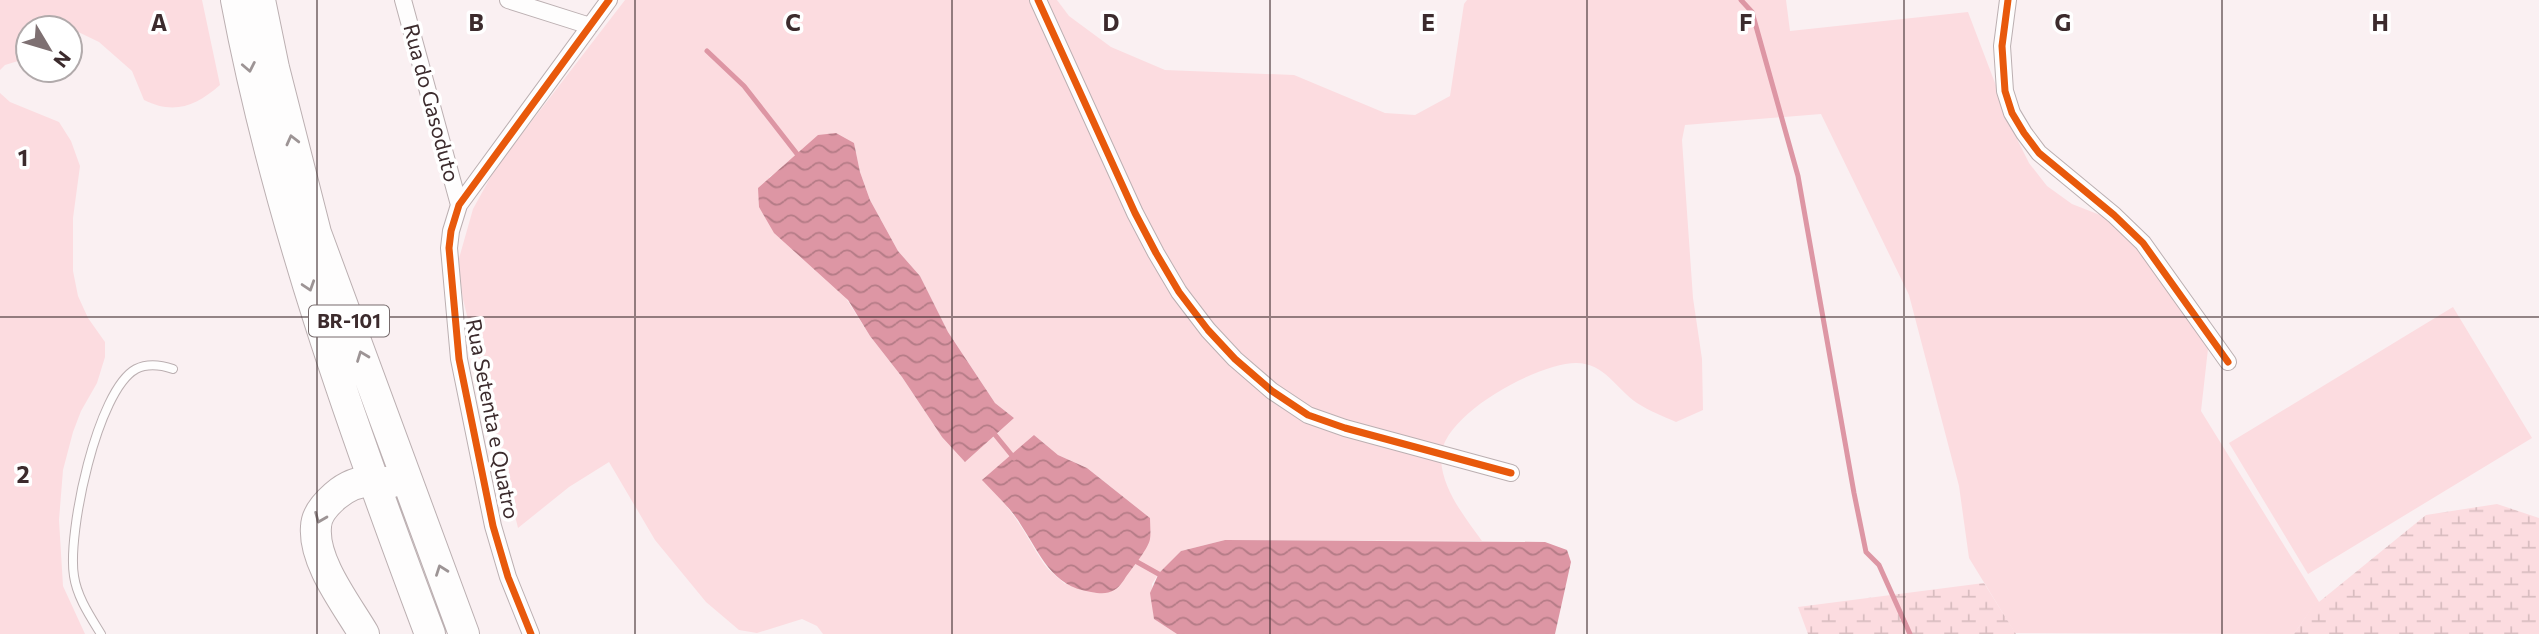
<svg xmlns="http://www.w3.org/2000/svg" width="2539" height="634" font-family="Commissioner,sans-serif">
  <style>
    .grass { fill: #fcdce0; fill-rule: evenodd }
    .wetland { fill: url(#wetland-marsh) }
    .water { fill: url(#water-waves) }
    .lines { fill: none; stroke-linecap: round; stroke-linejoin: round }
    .stream { stroke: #dd96a4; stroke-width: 5 }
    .lane-casing { stroke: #bbafb1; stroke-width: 10 }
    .street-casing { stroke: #bbafb1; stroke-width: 18 }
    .highway-casing { stroke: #bbafb1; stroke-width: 32 }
    .lane { stroke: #fefdfd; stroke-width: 8 }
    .street { stroke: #fefdfd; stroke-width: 16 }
    .highway { stroke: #fefdfd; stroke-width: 30 }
    .cycleway-casing { stroke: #fff; stroke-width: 11 }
    .cycleway { stroke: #e8590c; stroke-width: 7 }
    .oneway { stroke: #9d9495 }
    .grid { fill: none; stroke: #3c2b2d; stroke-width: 2; stroke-opacity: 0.55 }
    .labels { text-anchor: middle; stroke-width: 7; stroke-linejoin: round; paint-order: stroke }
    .shield { fill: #fff; stroke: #766b6c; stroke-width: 2 }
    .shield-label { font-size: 19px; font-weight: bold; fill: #3c2b2d }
    .street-label { font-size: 21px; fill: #3c2b2d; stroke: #fff }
    .grid-label { font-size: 23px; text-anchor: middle; font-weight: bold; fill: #3c2b2d; stroke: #fff; stroke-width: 7; stroke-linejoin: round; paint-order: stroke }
  </style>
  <defs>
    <pattern id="wetland-marsh" width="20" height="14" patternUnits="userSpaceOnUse" patternTransform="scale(1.75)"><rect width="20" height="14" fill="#fcdce0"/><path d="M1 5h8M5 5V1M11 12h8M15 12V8" fill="none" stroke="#d9bdc0"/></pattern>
    <pattern id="water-waves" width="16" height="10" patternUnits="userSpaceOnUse" patternTransform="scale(1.75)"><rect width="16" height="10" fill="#dd96a4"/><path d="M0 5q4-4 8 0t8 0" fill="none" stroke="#b47b86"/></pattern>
  </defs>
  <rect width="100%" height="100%" fill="#faf0f2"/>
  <path class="grass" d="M0,0H202L220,85C196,106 174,115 144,100L132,71L99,42L70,28H28V58L5,65L0,70Z
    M625,0H1057L1069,16L1111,47L1165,70L1294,75L1385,113L1415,115L1450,96L1464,4L1467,0H1786L1790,31L1968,12L2014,133L2029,163L2047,186L2072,204L2118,222L2209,340L2201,411L2319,602L2317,601L2294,634L2015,633L1969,558L1959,486L1909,295L1821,114L1685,125L1682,140L1693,298L1702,359L1703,410L1676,422C1663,416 1649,411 1637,403C1616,389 1605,363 1576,363C1538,363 1438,416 1441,460C1443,491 1465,517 1482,541L1225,540L1181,551L1159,573L1152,584L1154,619L1177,634H823L817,626L802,619L757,633L739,630L706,602L655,540L609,462L569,487L518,528L463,299L458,262L473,209L495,169ZM854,143L860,172L870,200L898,251L920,276L948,332L995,403L1014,418L942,437L902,377L870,336L769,177L786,166ZM1034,435L1058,455L1087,468L1150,518L1065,584C1059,578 1049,571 1044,564C1032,546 1022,525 1007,507Z
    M0,93L10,102L59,122L71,141L80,166L73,218V271L78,296L88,318L105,342V357L97,383L81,411L73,432L63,470L59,520L63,586L85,634H0Z
    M2453,307L2532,438L2308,574L2229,443Z"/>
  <path class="wetland" d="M2497,504L2539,518V634H2294L2317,600L2319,602L2426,515Z
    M1984,583L2016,634H1808L1798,607Z"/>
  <path class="water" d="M836,133L854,143L860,172L870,200L898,251L920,276L948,332L995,403L1014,418L965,462L942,437L902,377L870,336L848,300L774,233L759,207L758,188L818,135Z
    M1034,435L1058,455L1087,468L1150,518C1150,525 1151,533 1150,539C1148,550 1130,570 1124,580C1115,593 1107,595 1091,592C1051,586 1041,555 1021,525C1011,508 995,494 982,480Z
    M1225,540L1545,542L1567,550L1571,562L1555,634H1177L1154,619L1150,593L1159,573L1181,551Z"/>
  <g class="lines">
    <path class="stream" d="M1741,0L1752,12L1798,176L1854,493L1866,552L1879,565L1910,634
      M707,51L744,86L801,159
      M992,431L1014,458
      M1130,558L1164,577"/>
    <defs>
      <path id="lane" d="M101,634C90,616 77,597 74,576C67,534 97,390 136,369C148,363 161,365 173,369"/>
      <path id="street" d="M403,0L459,205
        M508,0L590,26
        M1038,0L1135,213L1156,253L1179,292L1208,330L1235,359L1272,391L1308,415L1345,428L1511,473
        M2008,0L2002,46L2005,91L2012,113L2024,133L2039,153L2114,215L2143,243L2228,362
        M531,634L508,577L493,526L459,359L449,248L451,231L459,205L609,0"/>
      <path id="highway" d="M236,0C277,217 352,427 430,634
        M260,0L274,68L316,233L464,634
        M364,634C347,605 313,562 316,527C316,515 327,503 335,496C351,482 370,478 390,483"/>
    </defs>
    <use href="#lane" class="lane-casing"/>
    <use href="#street" class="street-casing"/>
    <use href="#highway" class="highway-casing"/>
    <use href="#lane" class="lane"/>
    <use href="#street" class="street"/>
    <use href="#highway" class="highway"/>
    <defs>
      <path id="cycleway" d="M1038,0L1135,213L1156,253L1179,292L1208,330L1235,359L1272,391L1308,415L1345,428L1511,473
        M2008,0L2002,46L2005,91L2012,113L2024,133L2039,153L2114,215L2143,243L2228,362
        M531,634L508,577L493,526L459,359L449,248L451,231L459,205L609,0"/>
    </defs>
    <use href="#cycleway" class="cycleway-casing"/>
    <use href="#cycleway" class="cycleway"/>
  </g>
  <defs><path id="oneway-chevron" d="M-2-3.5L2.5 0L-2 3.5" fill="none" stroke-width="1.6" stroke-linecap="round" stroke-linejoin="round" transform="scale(1.75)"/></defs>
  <g class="oneway">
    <use href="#oneway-chevron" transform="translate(249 67) rotate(79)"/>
    <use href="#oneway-chevron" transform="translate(292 140) rotate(-104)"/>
    <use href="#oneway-chevron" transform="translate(309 286) rotate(72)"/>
    <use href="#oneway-chevron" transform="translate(362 356) rotate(-111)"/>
    <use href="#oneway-chevron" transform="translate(320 518) rotate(112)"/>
    <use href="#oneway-chevron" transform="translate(441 570) rotate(-110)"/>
  </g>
  <path class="grid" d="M317,0V634M635,0V634M952,0V634M1270,0V634M1587,0V634M1904,0V634M2222,0V634M0,317H2539"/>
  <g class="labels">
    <rect class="shield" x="309" y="305.5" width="80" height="31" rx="5"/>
    <g class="shield-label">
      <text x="349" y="328">BR-101</text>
    </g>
    <g class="street-label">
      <text transform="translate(431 103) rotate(75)" y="7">Rua do Gasoduto</text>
      <text transform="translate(492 419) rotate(79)" y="7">Rua Setenta e Quatro</text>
    </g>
  </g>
  <g class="grid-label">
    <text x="159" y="31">A</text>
    <text x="476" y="31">B</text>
    <text x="793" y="31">C</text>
    <text x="1111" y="31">D</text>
    <text x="1428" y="31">E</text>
    <text x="1746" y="31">F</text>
    <text x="2063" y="31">G</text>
    <text x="2380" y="31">H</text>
    <text x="23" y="166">1</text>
    <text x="23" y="483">2</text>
  </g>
  <g transform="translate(49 49) rotate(128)"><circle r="33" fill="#ffffff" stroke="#b1aaab" stroke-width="2"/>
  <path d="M0-5L12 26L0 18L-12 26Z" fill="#7e7072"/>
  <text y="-10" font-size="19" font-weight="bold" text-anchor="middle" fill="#3c2b2d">N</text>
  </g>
</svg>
